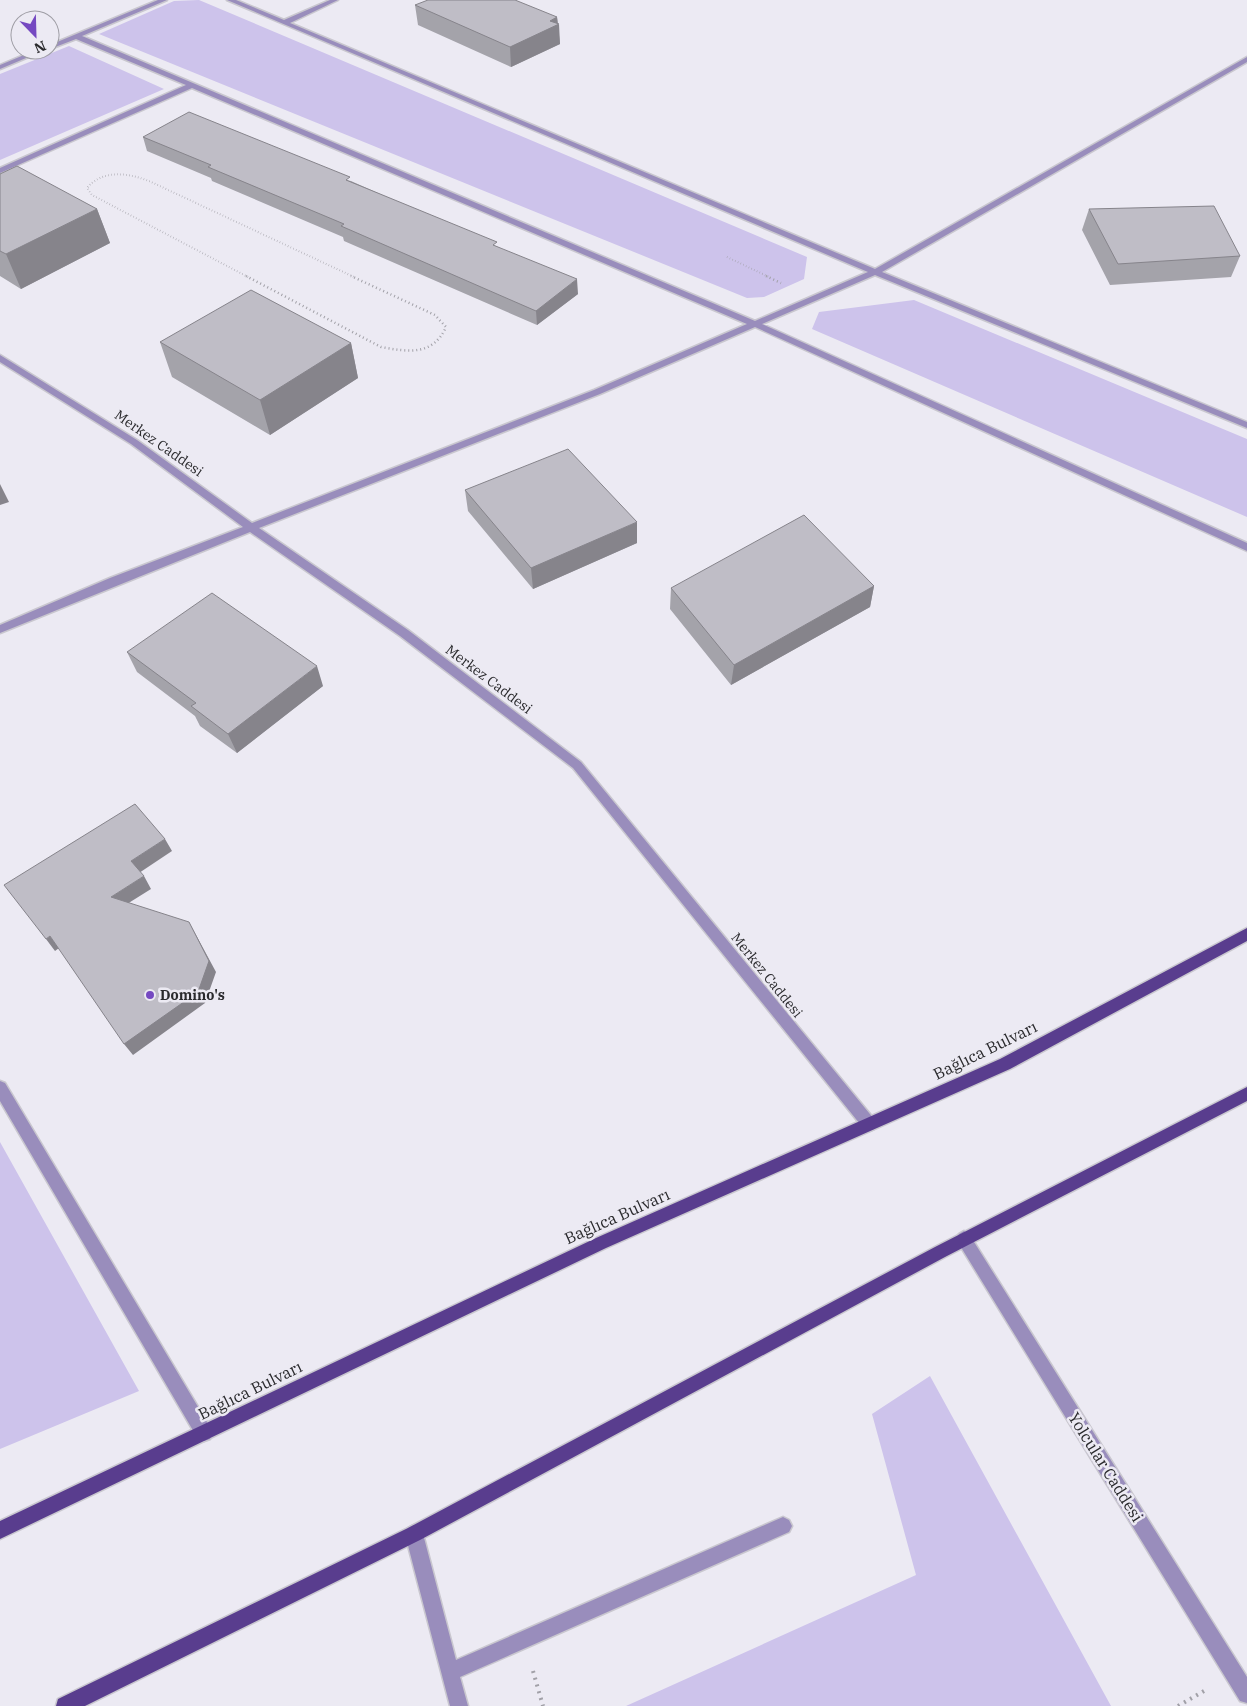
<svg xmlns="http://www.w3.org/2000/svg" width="1247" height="1706" font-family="'IBM Plex Serif',serif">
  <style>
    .green { fill: #cdc3eb }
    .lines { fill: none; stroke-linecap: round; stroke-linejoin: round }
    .minor-casing { stroke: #c9c7cf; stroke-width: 3 }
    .major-casing { stroke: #c9c7cf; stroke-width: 3 }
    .path-far2 { stroke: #a1a0a7; stroke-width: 2; stroke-dasharray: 0.5 2.5; stroke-linecap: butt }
    .path-far1 { stroke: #a1a0a7; stroke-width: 2.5; stroke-dasharray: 1 3; stroke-linecap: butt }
    .path { stroke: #a1a0a7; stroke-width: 4; stroke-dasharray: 2 5; stroke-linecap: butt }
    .minor { fill: #998dbc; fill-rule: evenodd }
    .major { fill: #593d8e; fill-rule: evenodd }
    .wall { fill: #a4a3aa }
    .shaded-wall { fill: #86848b }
    .building { fill: #bfbdc6; stroke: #86848b }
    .poi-dot { fill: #7549c1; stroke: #eceaf3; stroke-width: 2 }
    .labels { text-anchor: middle; stroke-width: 5; stroke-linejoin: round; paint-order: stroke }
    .street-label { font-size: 14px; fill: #2a2a2d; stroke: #eceaf3 }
    .poi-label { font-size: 14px; font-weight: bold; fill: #2a2a2d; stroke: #eceaf3; text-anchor: start }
    .near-street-label { font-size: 16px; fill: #2a2a2d; stroke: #eceaf3 }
  </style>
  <rect width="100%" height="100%" fill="#eceaf3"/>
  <path class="green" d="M199,0L807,257L804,279L764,297L747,298L99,34L174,1Z
    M69,46L164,89L0,160V74Z
    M914,300L1247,439V517L812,329L819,312Z
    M0,1142L139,1391L0,1449Z
    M930,1376L1111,1706H626L916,1575L872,1414Z"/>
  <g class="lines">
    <defs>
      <path id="minor" d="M158,0H167L82,36L755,321L868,272L227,0H236L284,20L330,0H338L290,23L875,269L1247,57V62L882,272L1247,422V428L875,275L762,324L1247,543V551L755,327L600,394L259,528L408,630L581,762L874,1119L876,1124L874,1129L869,1131L864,1129L573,768L400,636L250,532L0,633V625L110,578L243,527L131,444L0,362V355L137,440L252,523L594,390L747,324L192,88L0,173V168L186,85L76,39L50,49V45Z
        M36,50H45L0,69V65Z
        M0,1081L5,1083L210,1427L212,1433L210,1439L204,1441L198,1439L0,1101Z
        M964,1231L969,1234L1247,1677V1703L1240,1701L959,1244L956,1239L959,1234Z
        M783,1517L789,1520L792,1526L789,1532L460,1677L468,1706H450L405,1534L408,1528L414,1525L420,1528L423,1534L456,1660Z"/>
      <path id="major" d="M1247,928V941L1010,1069L606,1248L0,1539V1521L596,1238L1000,1059Z
        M1247,1087V1101L945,1257L420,1540L85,1706H56L58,1699L408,1528L935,1247Z"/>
    </defs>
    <use href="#minor" class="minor-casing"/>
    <use href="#major" class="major-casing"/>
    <path class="path-far2" d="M727,257L769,277
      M248,277L92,195L87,188C103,169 128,173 149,181L354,277"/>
    <path class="path-far1" d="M246,276L381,347C408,352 433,356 446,327L435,315L351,276
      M766,276L781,283"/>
    <path class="path" d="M533,1671L543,1706
      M1178,1706L1204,1691"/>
    <use href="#minor" class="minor"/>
    <use href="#major" class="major"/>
  </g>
  <path class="wall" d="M415,5L557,17L560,44L511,67L418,25Z
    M143,137L351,181L498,247L578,294L537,325L344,241L343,237L212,181L211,178L147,151Z
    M0,174L97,209L110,243L21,289L0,276Z
    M1089,209L1240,256L1231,277L1110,285L1082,230Z
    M160,342L351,343L358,378L270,435L172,377Z
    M465,490L637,543L533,589L468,511Z
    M874,586L870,607L731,685L670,609L671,588Z
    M127,652L323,686L237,753L200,726L195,716L137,672Z"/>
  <path class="shaded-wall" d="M557,17L558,25L559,24L560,44L511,67L510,47L550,21Z
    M97,209L110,243L21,289L6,254Z
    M577,279L578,294L537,325L536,311Z
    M351,343L358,378L270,435L260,400Z
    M0,484L9,502L0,505Z
    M637,522V543L533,589L531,568Z
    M874,586L870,607L731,685L734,665Z
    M317,666L323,686L237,753L228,734Z
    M165,839L172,851L139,873L131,861Z
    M144,876L151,889L119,909L111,897Z
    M189,922L216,972L205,1003L133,1055L124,1044Z
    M50,936L59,948L55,951L46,939Z"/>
  <path class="building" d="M428,0H515L557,17L550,21L559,24L510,47L415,5Z
    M189,112L350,177L346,180L497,242L493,245L577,279L536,311L341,226L344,224L208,167L211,165L143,137Z
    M17,166L97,209L6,254L0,251V174Z
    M1214,206L1240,256L1118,264L1089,209Z
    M251,290L351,343L260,400L160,342Z
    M568,449L637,522L531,568L465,490Z
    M804,515L874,586L734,665L671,588Z
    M212,593L317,666L228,734L191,706L196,703L127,652Z
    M135,804L165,839L131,861L144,876L111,897L189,922L209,961L198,992L124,1044L50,936L46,939L4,885Z"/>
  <circle class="poi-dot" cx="150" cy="995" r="5"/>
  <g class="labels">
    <g class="street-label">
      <text transform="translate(159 443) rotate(35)" y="5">Merkez Caddesi</text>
      <text transform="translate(489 679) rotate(37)" y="5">Merkez Caddesi</text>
      <text transform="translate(767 975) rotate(51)" y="5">Merkez Caddesi</text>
    </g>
    <g class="poi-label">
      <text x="160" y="1000">Domino's</text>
    </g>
    <g class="near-street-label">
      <text transform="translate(985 1050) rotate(-26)" y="6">Bağlıca Bulvarı</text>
      <text transform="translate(617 1216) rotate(-24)" y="6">Bağlıca Bulvarı</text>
      <text transform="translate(250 1390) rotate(-26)" y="6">Bağlıca Bulvarı</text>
      <text transform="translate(1106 1467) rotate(58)" y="6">Yolcular Caddesi</text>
    </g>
  </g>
  <g transform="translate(35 35) rotate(157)"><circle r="24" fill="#eceaf3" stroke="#9e9da4"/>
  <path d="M0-4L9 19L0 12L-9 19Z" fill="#7549c1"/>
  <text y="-8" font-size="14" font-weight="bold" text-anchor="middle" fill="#2a2a2d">N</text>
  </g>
</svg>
